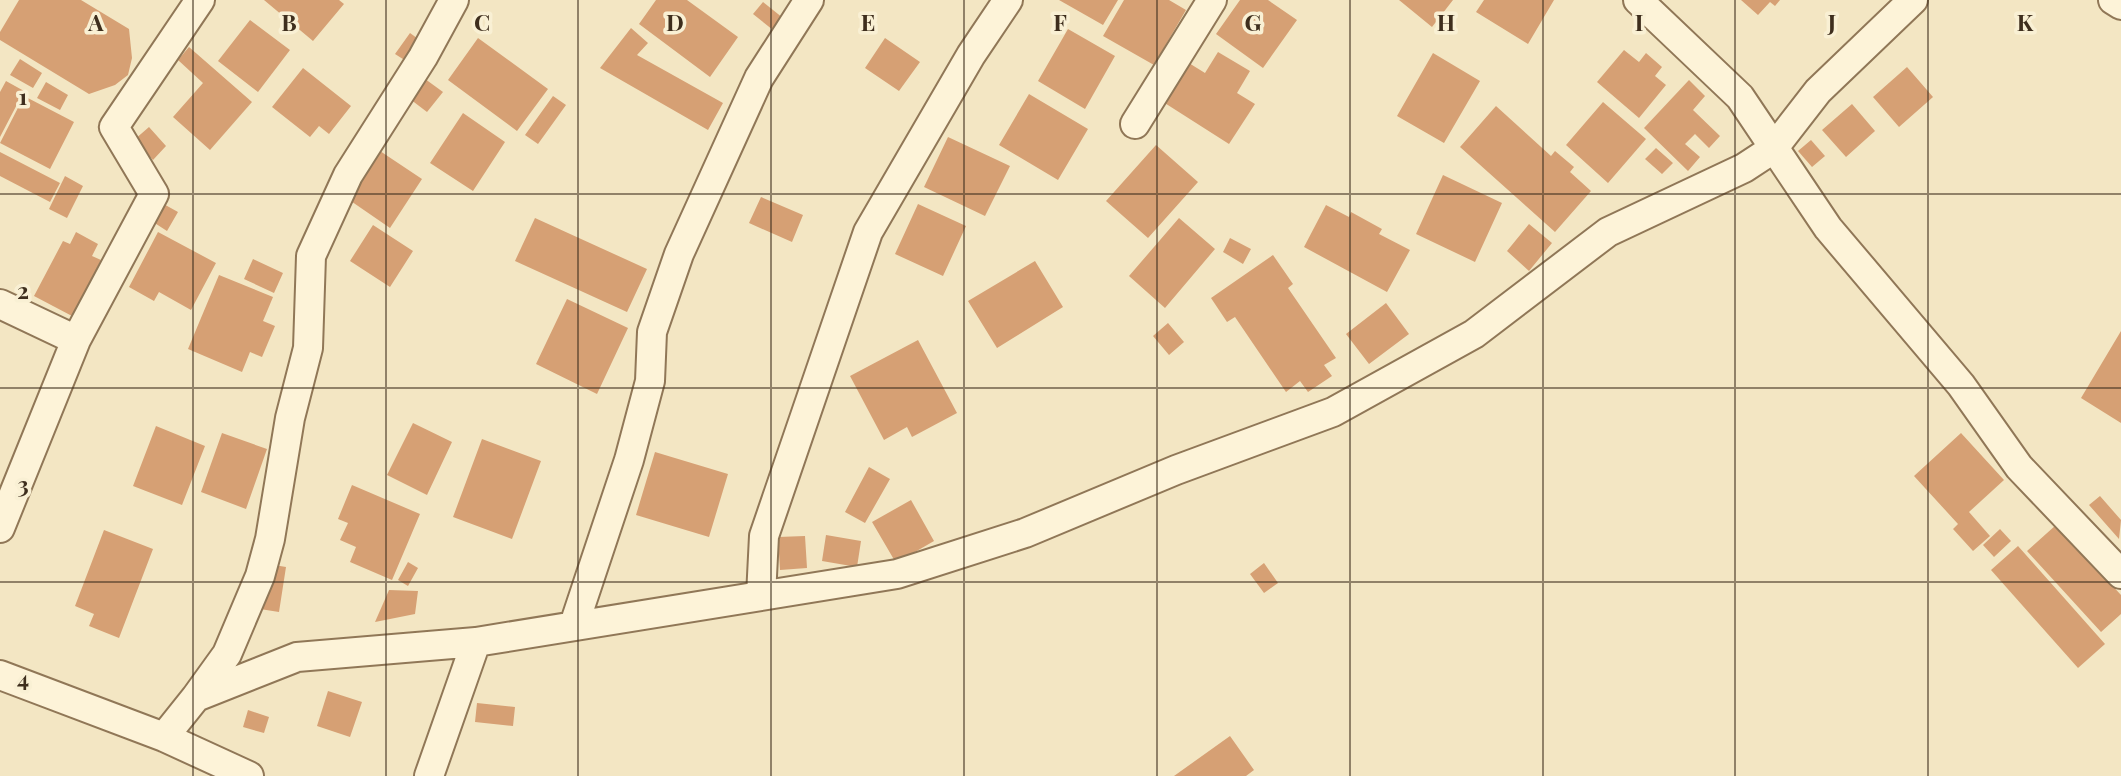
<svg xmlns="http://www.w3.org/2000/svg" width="2121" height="776" font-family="'Playfair Display',serif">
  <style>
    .building { fill: #d6a074 }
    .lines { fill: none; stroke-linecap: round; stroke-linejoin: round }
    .minor-casing { stroke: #907757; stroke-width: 32 }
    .minor { stroke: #fdf3d8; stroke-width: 28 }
    .grid { fill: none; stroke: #3e2e1d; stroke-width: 2; stroke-opacity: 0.55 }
    .grid-label { font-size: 23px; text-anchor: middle; font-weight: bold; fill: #3e2e1d; stroke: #f9f0d4; stroke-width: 7; stroke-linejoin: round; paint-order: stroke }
  </style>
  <rect width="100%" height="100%" fill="#f3e6c3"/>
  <path class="building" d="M19,0H81L129,29L132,58L128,75L115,85L89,94L0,40V32Z
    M264,0H339L344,4L313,41Z
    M656,0H687L738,37L710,77L639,24Z
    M1059,0H1118L1103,25Z
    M1124,0H1169L1186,10L1154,65L1103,36Z
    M1240,0H1268L1297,20L1263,68L1216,34Z
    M1399,0H1453L1432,27Z
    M1484,0H1554L1528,44L1476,12Z
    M1741,0H1780L1775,6L1770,2L1758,15Z
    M763,2L783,18L773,30L753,14Z
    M250,20L290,50L258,92L218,61Z
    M631,28L648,43L637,55L723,103L708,130L600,68Z
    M1068,29L1115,56L1085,109L1038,81Z
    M410,33L421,41L406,61L395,54Z
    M478,38L548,89L517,131L448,80Z
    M885,38L920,62L899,91L865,68Z
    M189,47L252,102L210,150L173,117L203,83L178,60Z
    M1624,50L1639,62L1646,53L1662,67L1655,76L1666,85L1639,118L1597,82Z
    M1218,52L1250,71L1237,93L1255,104L1229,144L1160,100L1184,60L1205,73Z
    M1433,53L1480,81L1444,143L1397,116Z
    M20,59L42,73L33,88L10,75Z
    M1907,67L1933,97L1899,127L1873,97Z
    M303,68L351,106L329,134L319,126L310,137L272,107Z
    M421,76L443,92L427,112L406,96Z
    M1689,80L1705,96L1693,110L1720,136L1709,148L1695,134L1685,144L1700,157L1688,171L1644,128Z
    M6,81L24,91L0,137V92Z
    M46,82L68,95L60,110L37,98Z
    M1029,94L1088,129L1058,180L999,145Z
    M24,96L74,122L50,169L0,143Z
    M553,96L566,105L538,144L525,135Z
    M1603,102L1646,139L1608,183L1566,145Z
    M1852,104L1875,131L1846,157L1822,130Z
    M1496,106L1551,156L1555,151L1574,167L1570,172L1591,191L1555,232L1460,147Z
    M463,113L505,142L473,191L430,163Z
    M149,127L166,146L153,160L134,140Z
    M948,137L1010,166L985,216L924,187Z
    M1811,140L1825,156L1812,167L1798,151Z
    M1156,145L1198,182L1148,238L1106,201Z
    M1656,148L1673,163L1662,174L1645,159Z
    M377,149L422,179L390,228L345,197Z
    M0,152L60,183L50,202L0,176Z
    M1443,175L1502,203L1475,262L1416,234Z
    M65,176L83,186L67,218L49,209Z
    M761,197L803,215L792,242L749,223Z
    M160,202L178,212L167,231L150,220Z
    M918,204L966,226L943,276L895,254Z
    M1326,205L1349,217L1351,212L1382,229L1379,234L1410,250L1387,292L1304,247Z
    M535,218L647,269L627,312L515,261Z
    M1179,218L1215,249L1165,308L1129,276Z
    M1529,224L1552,243L1529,271L1507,251Z
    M373,225L413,251L390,287L350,261Z
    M76,232L98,244L92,256L101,260L72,316L34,296L63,241L70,244Z
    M158,232L216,263L191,310L159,292L154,301L129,287Z
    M1230,238L1251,249L1243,264L1223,252Z
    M1273,255L1293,284L1288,288L1336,358L1324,365L1332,376L1308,392L1300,381L1286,392L1235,317L1227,322L1211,298Z
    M253,259L283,273L274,293L244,279Z
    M1035,261L1063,307L997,348L968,301Z
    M219,275L273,297L263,321L275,326L262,357L250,352L242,372L188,349Z
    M567,299L628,328L597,394L536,364Z
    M1386,303L1409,334L1369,364L1346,334Z
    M1168,323L1184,342L1169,355L1153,336Z
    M2121,331V423L2081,398Z
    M918,340L957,413L912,437L907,427L884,440L850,376Z
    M413,423L452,442L427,495L387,475Z
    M156,426L205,446L182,505L133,486Z
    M222,433L267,449L246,509L201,492Z
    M1961,433L2004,480L1969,512L1990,536L1973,551L1953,529L1958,524L1914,476Z
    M482,439L541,461L512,539L453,517Z
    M655,452L728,474L709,537L636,515Z
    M869,467L890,479L865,523L845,512Z
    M352,485L420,514L392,580L350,562L356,547L340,540L348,523L338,519Z
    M2100,496L2121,520L2119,539L2089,505Z
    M911,500L934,541L896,563L872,522Z
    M2056,525L2121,595V614L2101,632L2027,551Z
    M2000,529L2011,541L1994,557L1983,545Z
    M104,530L153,549L119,638L89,626L94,614L75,606Z
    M826,535L861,541L857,567L822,561Z
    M805,536L807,568L780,570L778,537Z
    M2018,546L2105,644L2078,668L1991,570Z
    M408,562L418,568L408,586L398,580Z
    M1264,563L1278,583L1264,593L1250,574Z
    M268,564L286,567L279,612L260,609Z
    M389,590L418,591L415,614L375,622Z
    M328,691L362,702L350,737L317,726Z
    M477,703L515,707L513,726L475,722Z
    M248,710L269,717L264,733L243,727Z
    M1230,736L1254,770L1246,776H1174Z"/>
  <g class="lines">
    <defs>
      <path id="minor" d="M1638,0L1740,97L1828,228L1961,385L2019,467L2121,574
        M2113,0L2121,5
        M1135,124L1212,0
        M0,304L76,340
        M0,528L76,340L154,194L114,127L200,0
        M761,596L764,536L868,232L971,55L1008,0
        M574,625L629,460L650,381L652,332L679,254L759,78L809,0
        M0,675L164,737L249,776
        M196,697L227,654L260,576L270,539L290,418L308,348L311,256L348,175L423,57L454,0
        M164,737L196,697L297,657L476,642L897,574L1025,533L1176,470L1333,412L1474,334L1608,232L1744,168L1773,149L1818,91L1913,0
        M429,776L476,642"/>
    </defs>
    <use href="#minor" class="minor-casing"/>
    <use href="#minor" class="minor"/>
  </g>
  <path class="grid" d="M193,0V776M386,0V776M578,0V776M771,0V776M964,0V776M1157,0V776M1350,0V776M1543,0V776M1735,0V776M1928,0V776M0,194H2121M0,388H2121M0,582H2121"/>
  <g class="grid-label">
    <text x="96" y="31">A</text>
    <text x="289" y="31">B</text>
    <text x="482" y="31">C</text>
    <text x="675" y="31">D</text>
    <text x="868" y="31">E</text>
    <text x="1060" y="31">F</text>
    <text x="1253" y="31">G</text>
    <text x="1446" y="31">H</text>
    <text x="1639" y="31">I</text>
    <text x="1832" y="31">J</text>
    <text x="2025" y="31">K</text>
    <text x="23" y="105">1</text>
    <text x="23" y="299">2</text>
    <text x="23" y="493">3</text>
    <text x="23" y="687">4</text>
  </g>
</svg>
